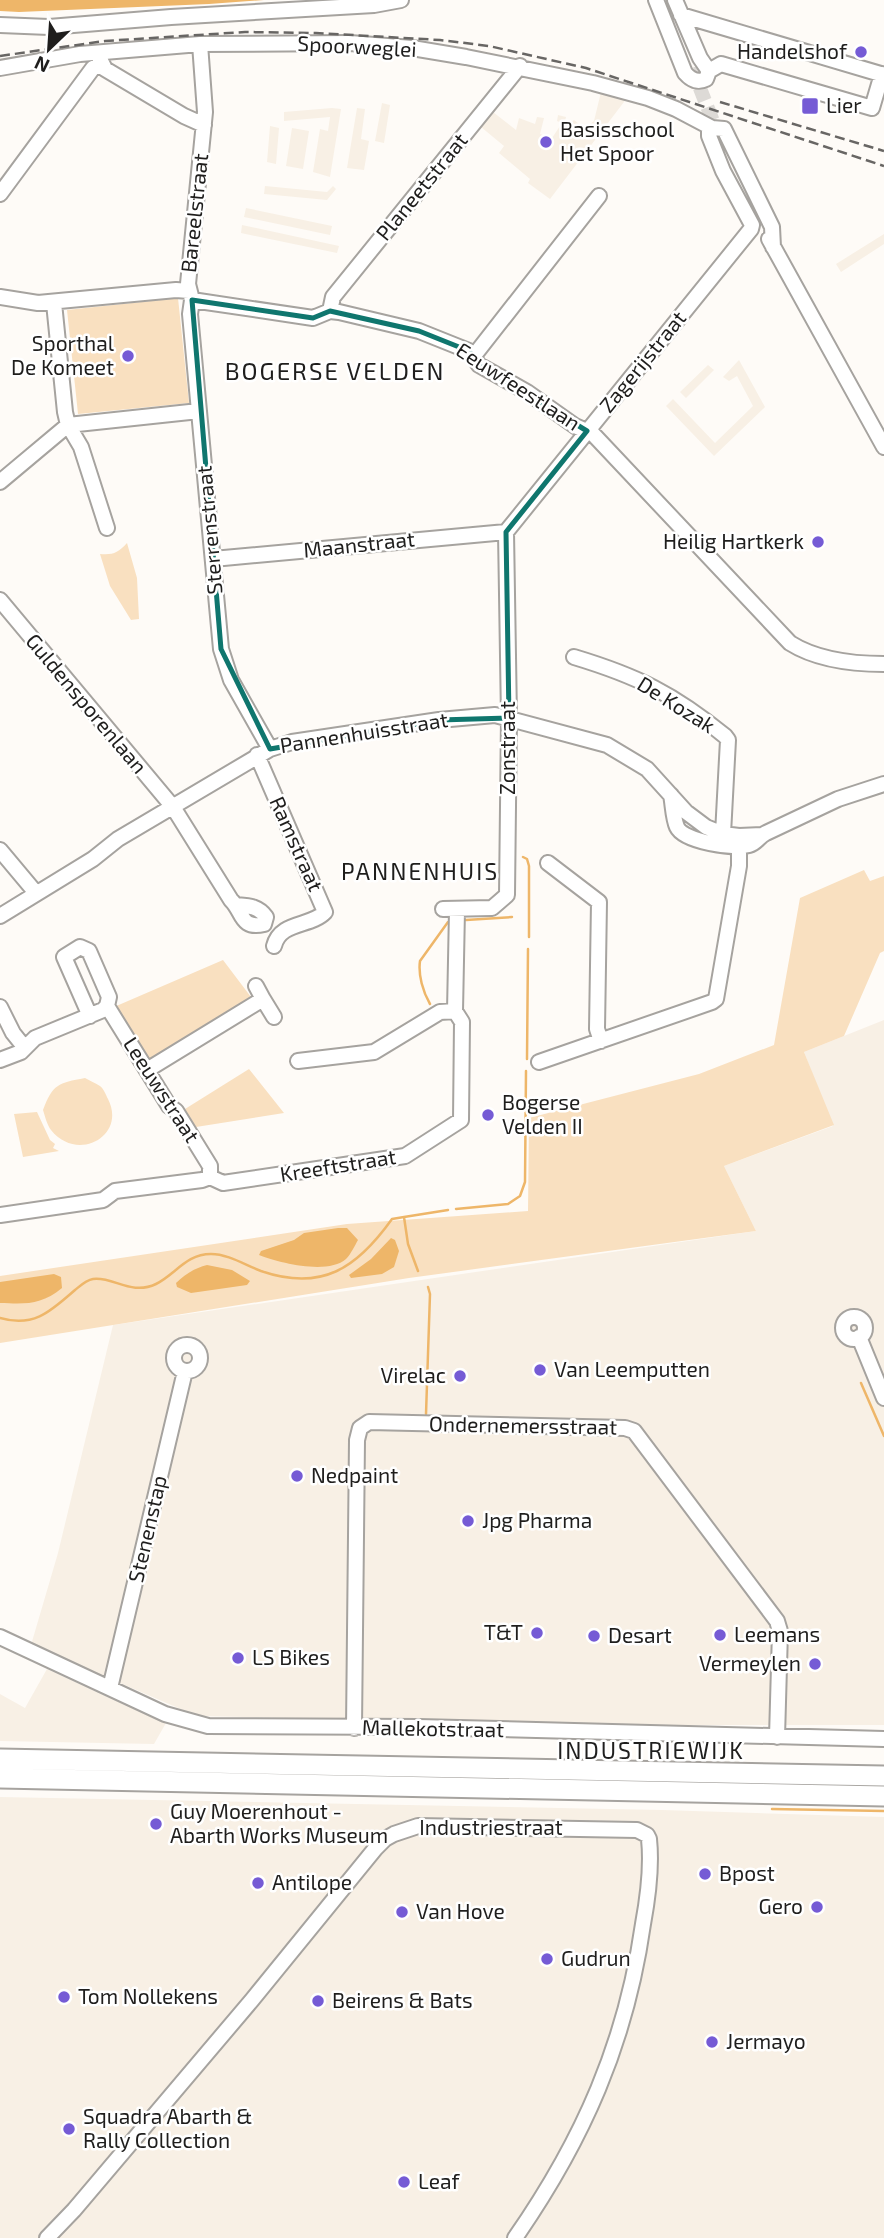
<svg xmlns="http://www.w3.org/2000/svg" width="884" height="2238" font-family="'Exo 2',sans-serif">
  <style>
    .built { fill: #f8f0e5 }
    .green { fill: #f9e0c0 }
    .water { fill: #eeb669 }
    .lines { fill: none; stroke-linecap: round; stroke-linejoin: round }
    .stream { stroke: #eeb669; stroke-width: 2.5 }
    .minor-tunnel { stroke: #dddad6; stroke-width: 14; stroke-dasharray: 14 7; stroke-linecap: butt }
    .minor-casing { stroke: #a6a39f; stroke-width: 18 }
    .highway-casing { stroke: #a6a39f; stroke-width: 23 }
    .minor { stroke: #fff; stroke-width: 14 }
    .highway { stroke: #fff; stroke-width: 19 }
    .rail { stroke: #686664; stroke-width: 2.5; stroke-dasharray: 10 5; stroke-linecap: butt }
    .marked { fill: none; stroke: #0f766e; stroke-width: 5; stroke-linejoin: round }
    .poi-dot { fill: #755bd5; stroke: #fff; stroke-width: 2.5 }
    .labels { text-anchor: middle; stroke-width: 5; stroke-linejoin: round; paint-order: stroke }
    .street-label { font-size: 21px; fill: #1f1e1d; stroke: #fff }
    .poi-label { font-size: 21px; fill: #1f1e1d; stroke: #fff; text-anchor: start }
    .neighbourhood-label { font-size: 23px; letter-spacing: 2px; fill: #1f1e1d; stroke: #fff }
    .quarter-label { font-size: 24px; letter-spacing: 2px; fill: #1f1e1d; stroke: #fff }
  </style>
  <rect width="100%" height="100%" fill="#fefbf7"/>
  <path class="built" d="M601,92L627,98L550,199L528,183L530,179L499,153L504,146L481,127L493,112L516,130L519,118L535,124L537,117L544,118L540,134L552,138L562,123L557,121L558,115L566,117L565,121L572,122L574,120L584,128L594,121Z
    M382,103L390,105L384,143L375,141Z
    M332,108L341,109L330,177L313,172L320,129L328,131L330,117L284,121V112Z
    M357,108L365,109L361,139L369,141L364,170L347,168Z
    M270,126L279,128L276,164L267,162Z
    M292,128L309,131L303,169L286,166Z
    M265,186L327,192L333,186L336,189L327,200L264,194Z
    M246,208L332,226L330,235L244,217Z
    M242,225L339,246L337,253L241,233Z
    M884,234V244L841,272L836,264Z
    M739,360L765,407L714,456L666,406L673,399L715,443L753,406L737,376L729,381L723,377Z
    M708,365L714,370L686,398L680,392Z
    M884,1020V1725H600L197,1716L31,1645L58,1553L113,1325L756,1231L724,1166L833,1126L804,1052Z
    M47,1669L162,1722L166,1723L154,1744L0,1741V1694L25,1708Z
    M0,1797L662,1810L884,1817V2238H0Z"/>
  <path class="green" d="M178,298L189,403L78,414L67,310Z
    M127,543L137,578L139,619L131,620L110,586L100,554C113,555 118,553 127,543Z
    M864,870L870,881L884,876V951L880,953L844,1036L804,1052L834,1125L724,1166L756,1231L409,1278L0,1343V1276L347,1224L528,1211L529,1118L699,1074L774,1045L800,898Z
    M223,960L254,1001L150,1063L114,1007Z
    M249,1069L284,1113L196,1127L185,1109Z
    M85,1078C89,1080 95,1083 100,1086C104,1089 106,1095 108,1099C127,1136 77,1163 51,1130C47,1125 45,1116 43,1110C53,1084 58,1083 85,1078Z
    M37,1112L50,1140L55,1144L53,1148L59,1151L23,1157L14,1114Z"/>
  <path class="water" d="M0,0H264L209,4L19,12L0,11Z
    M338,1228H347L358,1240C355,1245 351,1254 346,1259C328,1275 279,1263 259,1255L261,1251L294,1240L304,1233Z
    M391,1238L395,1240L399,1251L394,1267L382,1274L351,1278L349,1275L371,1259Z
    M207,1265L232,1270L250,1281L247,1285L191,1293L177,1287L176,1283C185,1274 195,1268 207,1265Z
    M54,1274L61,1277L62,1288C41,1305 27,1304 0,1303V1282Z"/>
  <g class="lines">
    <path class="stream" d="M523,857L527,859L529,866V937
      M466,920L512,917
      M430,1004C423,992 418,975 420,961L448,922
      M527,1059L528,949
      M456,1209L508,1204L520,1196L525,1182L526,1071
      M418,1271L408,1244L404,1217L448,1210
      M0,1318C34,1328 51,1311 75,1290C80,1286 86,1280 93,1279C113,1276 131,1296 156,1284C176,1274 186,1254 211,1254C228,1254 245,1265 261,1271C322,1292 357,1268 392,1219L404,1217
      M861,1383L884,1436
      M426,1414L430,1294L428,1287
      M772,1809L884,1811"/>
    <path class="minor-tunnel" d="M692,68L718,134"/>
    <defs>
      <path id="minor" d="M656,0L685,73C691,80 698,83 706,79L709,71L721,64L872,108L882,74
        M675,0L700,58L709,71
        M681,15L884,75
        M0,25L49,27L171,17L374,5L401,0
        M200,44L205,112L188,284L192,300L190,314L221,649L231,680L270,749
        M99,57L105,69L184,116L204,125
        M0,68L80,54L200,44L350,43L412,48L466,57L593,83L648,98L676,109L712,128L724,129L772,227L773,247
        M0,194L93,68L102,65
        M769,239L884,447
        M0,297L38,303L176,290L189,291
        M192,300L313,318L330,311L339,312L419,331L469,351L479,365L527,392L575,426L593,434L790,643C817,660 853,664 884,664
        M54,303L65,412L68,425L81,447L107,528
        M330,311L333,297L520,66
        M473,357L599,196
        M0,482L68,425L199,411
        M506,532L751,229L752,225L723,171L709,136V131L712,128
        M213,559L506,532
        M0,600L173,807L231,900C243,911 240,930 264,924L266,917C258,906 249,906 236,905
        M574,657C637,676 674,694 725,736L728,740L723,834
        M257,755L325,912C311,927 280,921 274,946
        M671,795C673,805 673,818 677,827C684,842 734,849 749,845C757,843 759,836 766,833L838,799L884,784
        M0,850L36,893
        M548,863L599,902L597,1029L601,1041
        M443,909L492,908L507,895L509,718L506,532
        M0,916L93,859L118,839L270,749L292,742L439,720L495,715L607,745L647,769L686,812L706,827L723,834L739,836L762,835
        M256,986L263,999
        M0,1007L13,1033L25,1048
        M90,1016L64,957L80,947L89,951L109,997L107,1006
        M0,1060L21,1052L35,1038L103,1010L107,1006L169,1106L176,1111L210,1166V1177
        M298,1061L374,1052L440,1012L455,1011
        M539,1062L712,1002L716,999L739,866V846
        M147,1070L263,999L274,1017
        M0,1215L103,1200L115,1191L202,1180L210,1177L223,1183L405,1156L461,1120L462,1022L455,1011L457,910
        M843 1328a11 11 0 1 1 22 0a11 11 0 1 1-22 0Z
        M859,1337L884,1398
        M174 1358a13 13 0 1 1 26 0a13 13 0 1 1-26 0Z
        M0,1637L165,1714L208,1726L419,1727L884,1739
        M110,1688L185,1371
        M354,1728L357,1440L360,1428L369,1422L625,1428L634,1431L777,1621L780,1631L777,1737
        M47,2238L74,2210L252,2000L375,1849L385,1839L394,1834L418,1826L637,1830L647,1835L649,1839C652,1867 648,1897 643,1924C626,2043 583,2140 515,2238"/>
      <path id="highway" d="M0,1759L884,1776
        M0,1778L884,1796"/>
    </defs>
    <use href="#minor" class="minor-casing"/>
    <use href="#highway" class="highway-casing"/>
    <use href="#minor" class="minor"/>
    <use href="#highway" class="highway"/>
    <path class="rail" d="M0,56L105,41L245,32L316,33L440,40L489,46L586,68L884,166
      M720,102L884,151"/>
  </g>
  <path class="marked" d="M192,300L313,318L330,311L419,331L469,351L479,365L587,431L506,532L509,718L439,720L270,749L221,649Z"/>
  <g class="poi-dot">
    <circle cx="861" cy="52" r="7"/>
    <rect x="801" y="97" width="18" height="18" rx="3.5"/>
    <circle cx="546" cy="142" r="7"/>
    <circle cx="128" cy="356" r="7"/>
    <circle cx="818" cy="542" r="7"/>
    <circle cx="488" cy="1115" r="7"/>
    <circle cx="540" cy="1370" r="7"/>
    <circle cx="460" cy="1376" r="7"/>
    <circle cx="297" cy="1476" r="7"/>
    <circle cx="468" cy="1521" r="7"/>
    <circle cx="537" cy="1633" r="7"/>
    <circle cx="720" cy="1635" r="7"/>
    <circle cx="594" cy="1636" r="7"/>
    <circle cx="238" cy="1658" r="7"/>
    <circle cx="815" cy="1664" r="7"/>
    <circle cx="156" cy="1824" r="7"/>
    <circle cx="705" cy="1874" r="7"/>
    <circle cx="258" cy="1883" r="7"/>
    <circle cx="817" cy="1907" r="7"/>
    <circle cx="402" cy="1912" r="7"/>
    <circle cx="547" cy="1959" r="7"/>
    <circle cx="64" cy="1997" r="7"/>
    <circle cx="318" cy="2001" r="7"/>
    <circle cx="712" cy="2042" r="7"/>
    <circle cx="69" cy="2129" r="7"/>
    <circle cx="404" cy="2182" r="7"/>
  </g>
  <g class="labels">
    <g class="street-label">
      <text transform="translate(357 47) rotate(3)" y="7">Spoorweglei</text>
      <text transform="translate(422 187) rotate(-51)" y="7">Planeetstraat</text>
      <text transform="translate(195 213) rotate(-84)" y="7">Bareelstraat</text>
      <text transform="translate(643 362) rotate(-51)" y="7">Zagerijstraat</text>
      <text transform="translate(518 387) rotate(33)" y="7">Eeuwfeestlaan</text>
      <text transform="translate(210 530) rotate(-95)" y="7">Sterrenstraat</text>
      <text transform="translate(359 545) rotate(-6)" y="7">Maanstraat</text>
      <text transform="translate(86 704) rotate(50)" y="7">Guldensporenlaan</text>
      <text transform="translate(676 705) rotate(32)" y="7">De Kozak</text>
      <text transform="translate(364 733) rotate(-9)" y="7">Pannenhuisstraat</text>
      <text transform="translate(508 748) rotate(-90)" y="7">Zonstraat</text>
      <text transform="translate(296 844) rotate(66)" y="7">Ramstraat</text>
      <text transform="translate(161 1090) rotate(57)" y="7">Leeuwstraat</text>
      <text transform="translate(338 1166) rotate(-9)" y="7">Kreeftstraat</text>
      <text transform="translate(523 1426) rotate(1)" y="7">Ondernemersstraat</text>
      <text transform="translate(148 1529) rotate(-77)" y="7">Stenenstap</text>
      <text transform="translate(433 1729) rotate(1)" y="7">Mallekotstraat</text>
      <text x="491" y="1835">Industriestraat</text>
    </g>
    <g class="poi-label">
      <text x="847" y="59" text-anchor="end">Handelshof</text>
      <text x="826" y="113">Lier</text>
      <text x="560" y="137">Basisschool<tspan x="560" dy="24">Het Spoor</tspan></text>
      <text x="114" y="351" text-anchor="end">Sporthal<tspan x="114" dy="24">De Komeet</tspan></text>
      <text x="804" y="549" text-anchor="end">Heilig Hartkerk</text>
      <text x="502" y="1110">Bogerse<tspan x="502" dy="24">Velden II</tspan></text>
      <text x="554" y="1377">Van Leemputten</text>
      <text x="446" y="1383" text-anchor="end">Virelac</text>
      <text x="311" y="1483">Nedpaint</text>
      <text x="482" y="1528">Jpg Pharma</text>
      <text x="523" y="1640" text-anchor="end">T&amp;T</text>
      <text x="734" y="1642">Leemans</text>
      <text x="608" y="1643">Desart</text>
      <text x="252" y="1665">LS Bikes</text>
      <text x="801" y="1671" text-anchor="end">Vermeylen</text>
      <text x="170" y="1819">Guy Moerenhout -<tspan x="170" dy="24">Abarth Works Museum</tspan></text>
      <text x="719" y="1881">Bpost</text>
      <text x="272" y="1890">Antilope</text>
      <text x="803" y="1914" text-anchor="end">Gero</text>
      <text x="416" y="1919">Van Hove</text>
      <text x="561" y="1966">Gudrun</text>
      <text x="78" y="2004">Tom Nollekens</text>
      <text x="332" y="2008">Beirens &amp; Bats</text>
      <text x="726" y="2049">Jermayo</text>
      <text x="83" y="2124">Squadra Abarth &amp;<tspan x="83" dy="24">Rally Collection</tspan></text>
      <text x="418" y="2189">Leaf</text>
    </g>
    <g class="neighbourhood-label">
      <text x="420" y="880">PANNENHUIS</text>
      <text x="651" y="1759">INDUSTRIEWIJK</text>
    </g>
    <g class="quarter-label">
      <text x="335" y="380">BOGERSE VELDEN</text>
    </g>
  </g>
  <g transform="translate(49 49) rotate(205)" stroke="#ffffff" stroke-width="5" paint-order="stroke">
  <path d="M0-5L12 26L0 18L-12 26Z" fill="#1f1e1d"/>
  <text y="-10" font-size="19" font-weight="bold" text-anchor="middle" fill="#1f1e1d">N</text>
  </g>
</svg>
